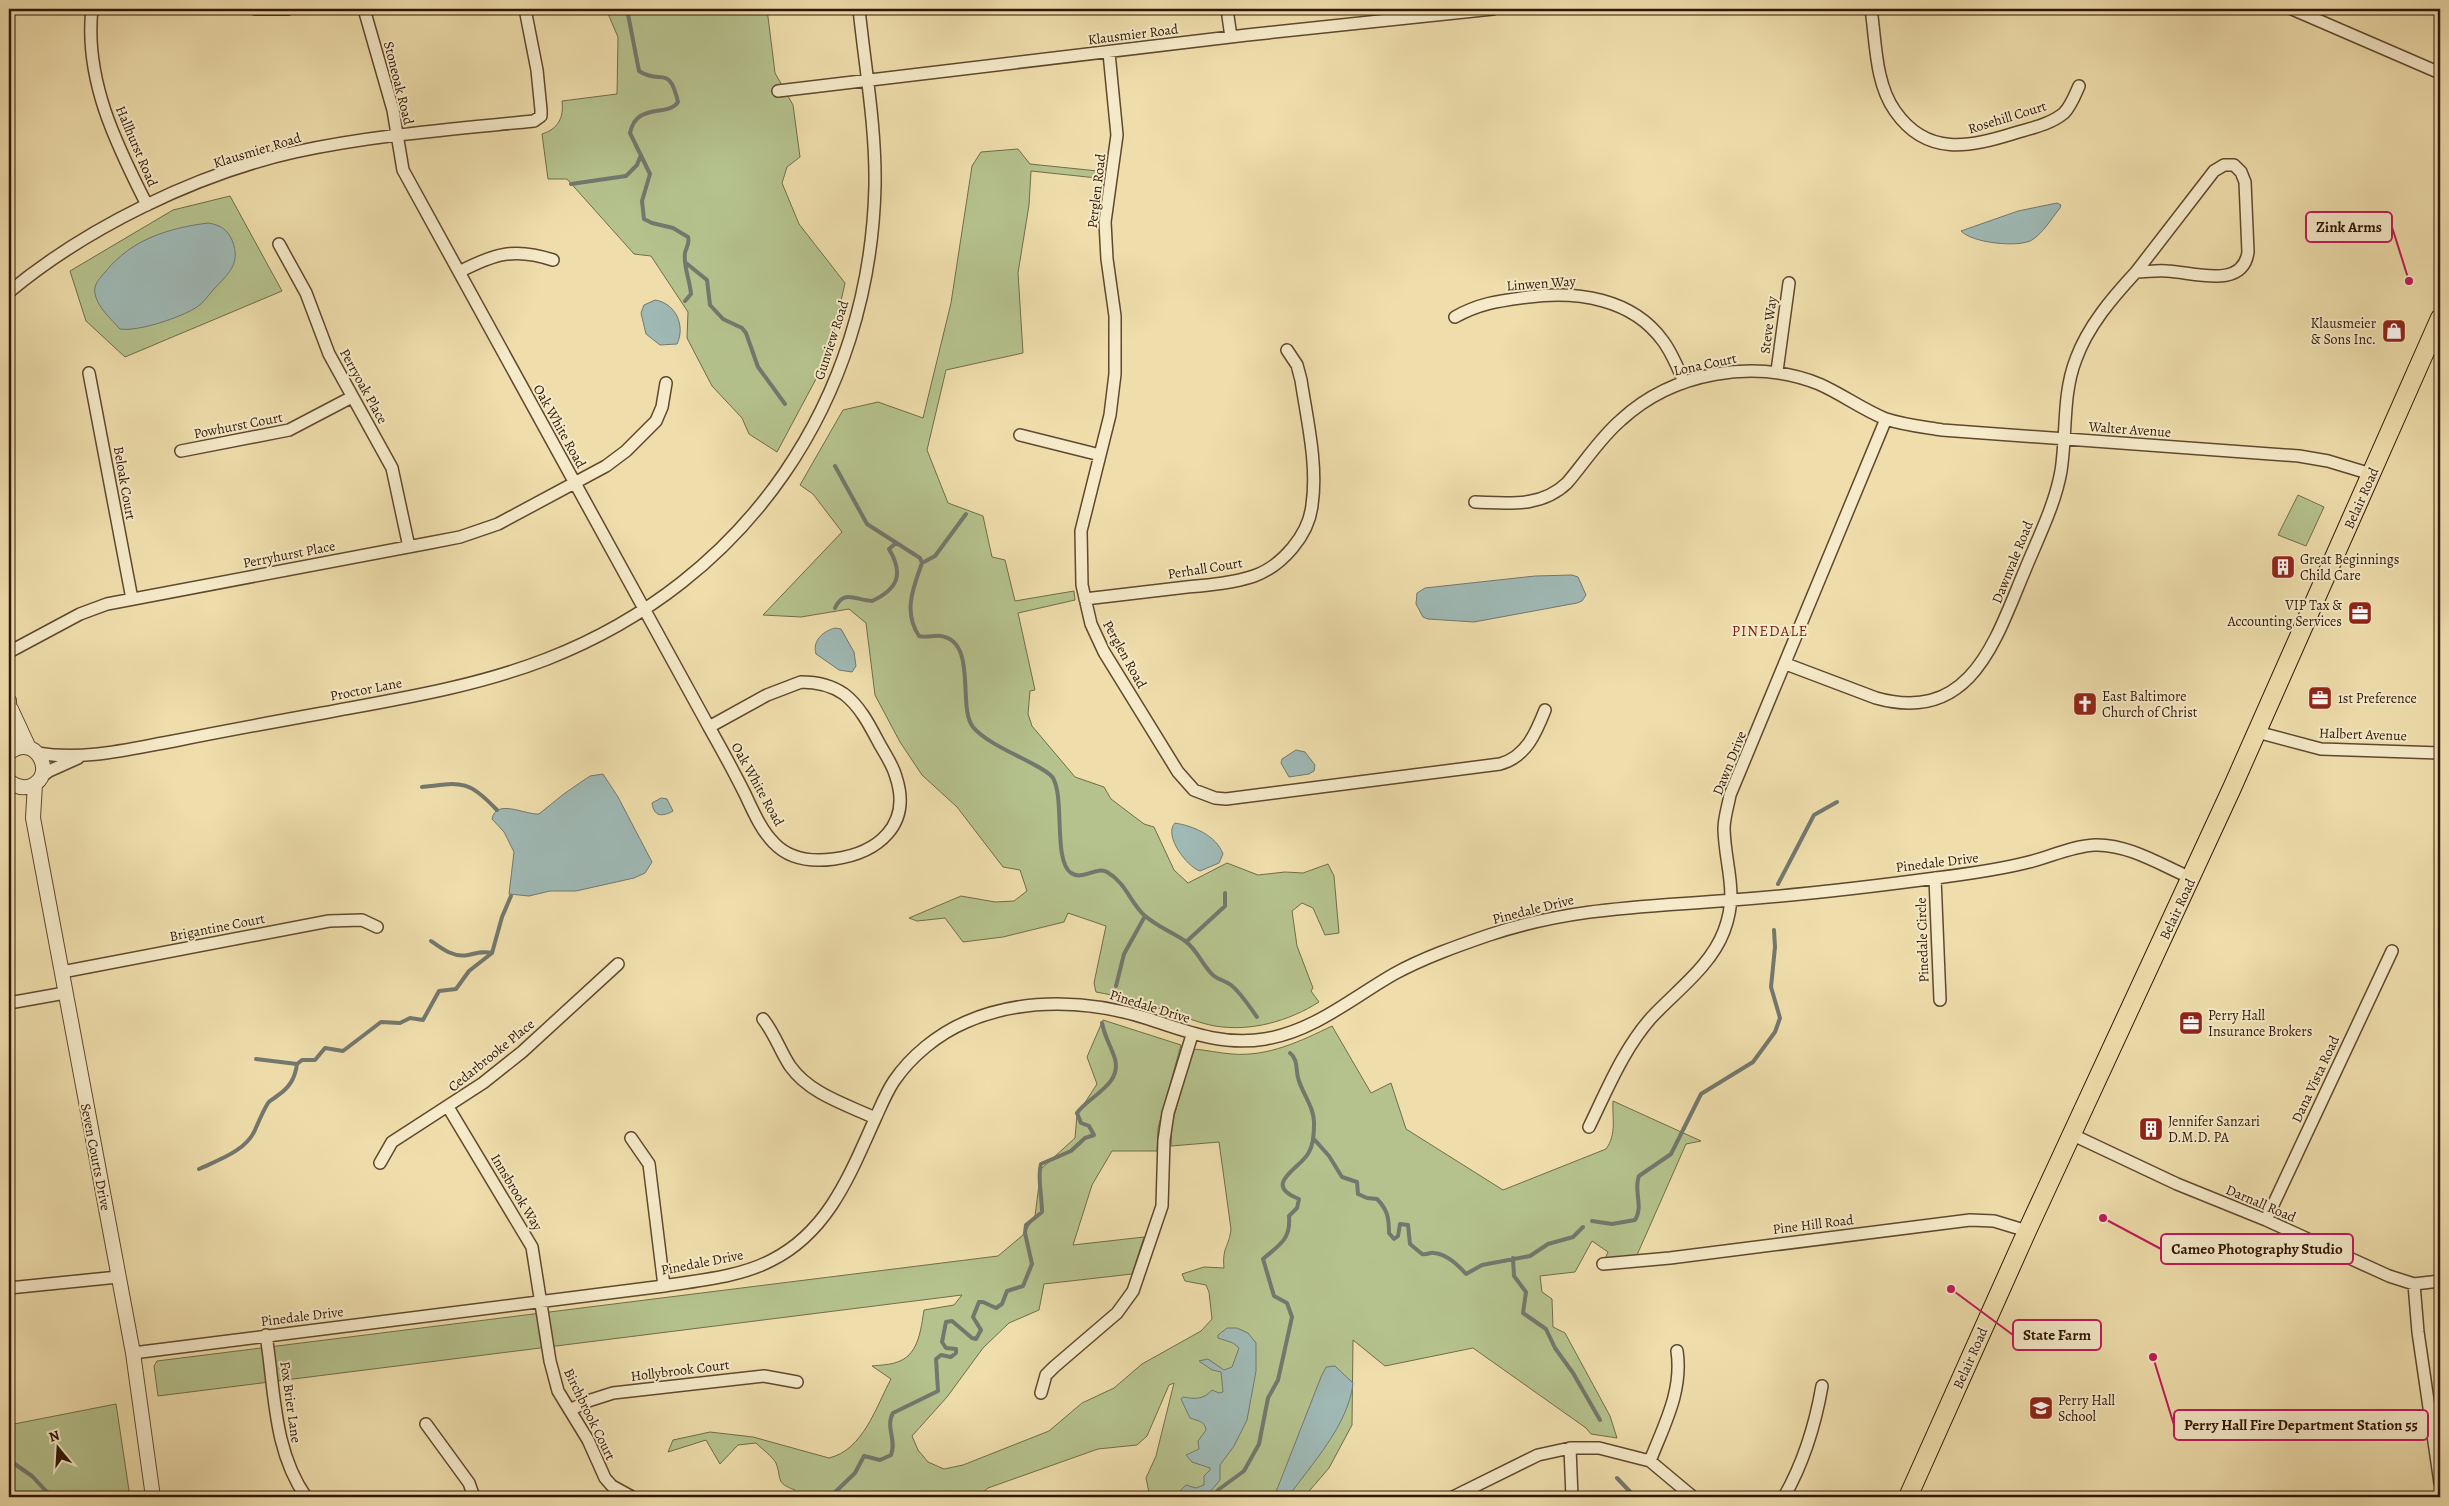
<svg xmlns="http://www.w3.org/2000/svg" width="2449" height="1506" font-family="Alegreya,serif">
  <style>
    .green { fill: #b5c28d; stroke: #726c48 }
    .water { fill: #9fb9b5; stroke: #73786e }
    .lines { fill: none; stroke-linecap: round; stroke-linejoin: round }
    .stream { stroke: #73786e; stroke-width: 4 }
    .minor-casing { stroke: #60482e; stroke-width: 14 }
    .tertiary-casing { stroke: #60482e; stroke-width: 16 }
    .trunk-casing { stroke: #301604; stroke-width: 20 }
    .minor { stroke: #f5eac9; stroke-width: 11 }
    .tertiary { stroke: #f5eac9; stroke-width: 14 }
    .trunk { stroke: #efdeac; stroke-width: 18 }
    .labels { text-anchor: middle; stroke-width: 4; stroke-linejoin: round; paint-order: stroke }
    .street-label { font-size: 14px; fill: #301604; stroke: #f5eac9 }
    .poi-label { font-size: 14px; fill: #301604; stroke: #f5eac9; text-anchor: start }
    .neighbourhood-label { font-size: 15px; letter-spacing: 1px; fill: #7a1f14; stroke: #f5eac9 }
    .leader { fill: none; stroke: #c2185b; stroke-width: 2 }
    .callout-dot { fill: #c2185b; stroke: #f5eac9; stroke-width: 2 }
    .callout { fill: #f5eac9; stroke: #c2185b; stroke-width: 2 }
    .callout-label { font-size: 15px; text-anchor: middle; font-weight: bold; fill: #301604 }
  </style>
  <rect width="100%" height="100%" fill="#efdeac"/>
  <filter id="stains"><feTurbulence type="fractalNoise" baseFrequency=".004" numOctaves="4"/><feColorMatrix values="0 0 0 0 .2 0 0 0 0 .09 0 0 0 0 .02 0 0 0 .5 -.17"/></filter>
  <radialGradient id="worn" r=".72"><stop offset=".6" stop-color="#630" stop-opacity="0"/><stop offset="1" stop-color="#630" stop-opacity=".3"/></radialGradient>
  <path class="green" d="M606,9H767L775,73L793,105L800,157L787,167L782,183L799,224L845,283L834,332L816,379L777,452L749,434L742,418L712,386L687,338L688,312L651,256L634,254L567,179H548L542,134C558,129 564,118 562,101L617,94L618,37Z
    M1018,149L1030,164L1098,171L1097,178L1031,171L1029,205L1018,273L1023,353L946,370L927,450L948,503L983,516L992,557L1005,560L1015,601L1074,591L1075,600L1018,613L1035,690L1030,691L1028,714L1032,726L1075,777L1104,787L1111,799L1144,824L1154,827L1174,870L1188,883L1227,863L1258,875L1285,872L1303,873L1328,864L1334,876L1339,933L1325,935L1313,908L1302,903L1292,911L1297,946L1313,988L1311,991L1319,1002C1289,1021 1251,1032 1215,1026C1198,1023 1180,1015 1164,1010C1141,1002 1119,996 1096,992L1094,983L1106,926L1068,913L1064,922L1003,937L963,942L945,918L917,921L909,918L961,896L995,902L1014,901L1027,891L1020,870L1003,867L957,807L922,775L900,742L875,695L866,623L849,609L801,617L763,615L842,532L813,494L800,485L843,410L878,402L923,418L951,303L972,166L981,152Z
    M230,196L282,291L125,357L86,321L70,271L173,210Z
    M2298,495L2324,507L2306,546L2278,535Z
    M1103,1020L1181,1045L1158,1128L1157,1151H1112L1092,1185L1073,1245L1144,1237L1132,1274L1044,1284L1039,1310L1009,1323L983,1348L947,1397L912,1436L918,1450L928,1462L944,1469L963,1465L1049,1431L1082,1403L1114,1388L1142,1364L1201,1331L1212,1319L1209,1292L1206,1285L1185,1281L1182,1274L1204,1267L1224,1268C1222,1247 1229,1247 1231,1229L1219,1142L1171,1146L1172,1123L1193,1049C1206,1050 1219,1053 1232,1054C1268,1057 1301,1041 1332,1026L1371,1093L1391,1083L1406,1129L1503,1190L1606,1149C1617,1134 1612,1118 1613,1101L1701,1141L1686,1144L1637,1255L1605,1259L1608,1252L1592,1241L1575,1272L1540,1276L1542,1292L1552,1299L1553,1327L1565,1333L1610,1416L1617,1438L1591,1434L1586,1428L1473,1348L1385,1366L1353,1340L1352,1425L1329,1468L1304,1497H1150L1146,1478L1156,1456L1174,1383L1169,1385L1147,1436L1137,1445L1098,1449L988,1488L978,1497H797L795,1490C775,1483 782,1479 776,1463C772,1456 762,1449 756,1443L738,1445L720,1464L706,1440L668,1452L673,1440L710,1432L753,1437L829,1458C863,1450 876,1407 891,1379L872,1366C880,1365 892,1365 900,1361C919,1353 921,1328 924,1310L954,1305L962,1295L158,1396L154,1366L157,1361L998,1256L1023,1235L1035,1216L1041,1169L1075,1138L1077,1115L1097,1084L1087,1057Z
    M116,1404L130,1497H9V1425Z"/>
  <path class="water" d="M2057,203L2061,205L2060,208C2052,218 2043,233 2032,240C2019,248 1972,243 1961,231L2018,211Z
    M208,223C220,225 227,229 232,240C242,264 227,275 213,290C208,296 203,303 197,307C182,317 138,332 120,329C111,319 98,308 95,294C93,284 100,278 106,271C132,239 169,228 208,223Z
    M655,300C675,303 686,325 677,344L660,345L646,334L641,313L644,305Z
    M1572,575L1578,577L1586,595L1582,601L1577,603L1474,622L1428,619L1423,617L1416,604L1417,593L1425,588L1535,576Z
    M835,628L841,629L854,652L856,666L852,672L839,670L816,654C812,641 823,631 835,628Z
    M1296,750L1305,752L1315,765L1314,771L1309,774L1289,777L1281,763L1282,759Z
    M603,774L618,797L652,862L645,873L634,878L576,891H550L529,896L509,894L514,852L504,832L492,819C496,798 525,815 539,814L565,793L590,776Z
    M661,798L667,799L673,811C662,817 654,817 652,803Z
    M1175,823C1193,826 1216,835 1223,854L1219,863L1200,871C1187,867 1163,835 1175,823Z
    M1227,1328H1237L1248,1333L1256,1343V1371L1247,1420L1234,1446L1220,1465V1480L1206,1497H1174V1493L1179,1492L1186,1485L1196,1488L1204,1485V1476L1210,1470V1468L1192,1462L1186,1455L1199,1449L1198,1441L1206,1430C1205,1421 1198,1421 1190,1418L1181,1399L1183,1397C1195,1399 1203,1400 1212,1390L1219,1393L1223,1392L1221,1372L1212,1370L1199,1361L1208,1359L1224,1370L1232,1367L1239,1348L1233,1343L1218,1338V1335Z
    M1335,1366L1353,1383C1349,1424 1311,1465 1288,1497H1274L1321,1377L1326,1367Z"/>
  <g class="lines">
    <path class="stream" d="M627,9L639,71C661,86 669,63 678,102C669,117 636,102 630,133L650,174L642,201L644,219L652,223L673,228L688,237C690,244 686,247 685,253C683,266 690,280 691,294L685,301
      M571,184L626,176L637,165L641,155
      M686,263L707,280L710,305L723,319L742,328L746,333L758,367L785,404
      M835,466L867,524L920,558L922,563C913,588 903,612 919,636C926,638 934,635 941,636C978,642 957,707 973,727C990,748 1045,765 1053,778C1065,799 1053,860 1071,873C1083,881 1096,866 1107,872C1126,883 1130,902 1144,915C1156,926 1172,932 1185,941C1198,950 1203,967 1214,976C1219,980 1226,981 1231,985C1241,993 1249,1006 1257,1017
      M922,563L935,556L966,514
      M835,608C844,589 855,600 872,601C898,589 904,574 889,549L896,543
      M422,787C462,782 468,780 497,810
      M1778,884L1814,815L1837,802
      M431,941C442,949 454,958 468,955C477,953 483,951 492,953
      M1186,942L1225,906V893
      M1116,986L1124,954L1145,916
      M256,1059L297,1064L302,1060H315L325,1048L343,1051L381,1022L400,1023L410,1018L423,1020L439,991L456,989L469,971L492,953L502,917L511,896
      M1313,1138L1329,1156L1342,1177L1357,1182L1358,1194L1367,1198L1377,1199C1388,1210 1389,1219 1389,1233L1394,1239L1398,1236L1400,1224L1408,1225L1410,1244L1422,1254C1427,1255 1430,1252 1434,1253C1446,1254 1459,1266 1466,1274L1482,1265L1530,1256L1548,1244L1573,1237L1583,1227
      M199,1169C218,1160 246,1151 255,1130C259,1121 263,1111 268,1103C270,1100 275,1098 277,1096C289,1088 295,1079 297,1064
      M1592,1221L1612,1224L1635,1220C1644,1206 1633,1190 1639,1176L1671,1154L1701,1094L1753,1062L1775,1032L1780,1018L1771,987L1775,947L1774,930
      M1513,1258L1514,1276L1526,1292L1523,1313L1546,1329L1555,1348L1573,1373L1600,1420
      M9,1460L32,1476L46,1491L55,1497
      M1617,1478L1635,1497
      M830,1497L855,1473L864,1456L880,1460L891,1455C897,1441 885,1426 893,1413L938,1391L936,1359L941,1355L951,1357L956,1353V1349L946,1348L942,1342L946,1322L952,1321L972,1338L976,1339L981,1330L973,1317L979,1302H983L996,1308L1002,1304L1007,1291L1023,1286L1032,1264L1025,1233L1026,1225L1042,1212C1042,1196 1037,1177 1041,1164L1071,1151L1085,1138L1094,1135L1089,1126L1081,1123L1077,1113C1089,1096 1122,1085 1115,1059C1111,1046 1105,1038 1102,1023
      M1213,1497L1218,1490L1244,1471L1259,1444L1268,1398L1278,1380L1292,1317L1287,1303L1274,1296L1263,1259C1279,1245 1291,1240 1289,1216L1297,1208L1299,1199C1260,1184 1302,1168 1309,1152C1313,1145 1314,1133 1314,1125C1315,1109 1304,1096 1299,1081C1295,1071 1299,1060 1290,1053"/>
    <defs>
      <path id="minor" d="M92,9C84,79 116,144 147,205
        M255,9H288
        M364,9L393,110L403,170L709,727
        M1227,9L1231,37
        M1871,9C1876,42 1875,83 1895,111C1927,157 1970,147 2015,133C2032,128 2051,124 2064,113C2071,106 2075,95 2079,86
        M2292,9L2440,73
        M1109,53L1117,135L1105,222L1107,259L1115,316V374L1110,415L1081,531L1082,585L1091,624L1104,652L1178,772L1194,790L1215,798L1226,799L1500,764C1526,757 1536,733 1545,710
        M778,91L1247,35L1493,9
        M2224,165H2234L2241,172L2245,182L2248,252C2243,290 2193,272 2167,271C2157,270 2146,272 2136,272L2214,171Z
        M279,244L306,293L329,354L392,468L409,547
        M459,272C494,254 514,247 553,260
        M9,292C86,228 196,174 295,152C373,135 454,129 534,121L541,116V110L537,70L525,9
        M1455,317C1480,303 1499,301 1528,297C1577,291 1632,298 1663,341C1672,353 1678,368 1684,382
        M1777,371L1789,283
        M89,373L132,599
        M1020,435L1100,455
        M181,451L289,430L352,397
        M1475,502C1508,503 1541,508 1567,483C1585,462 1600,438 1621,420C1673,372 1754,358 1819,384C1842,394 1863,410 1886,419C1904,425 1924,427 1942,430L2299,456L2328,461L2371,474
        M1085,599C1119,595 1153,591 1187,587C1209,585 1233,583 1254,576C1282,566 1309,535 1312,505C1318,465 1307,420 1301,380L1297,365L1287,350
        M9,652L80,614L107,604L429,543L460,537L498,524L606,466L626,451L656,421L662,407L666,383
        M1786,664L1876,698C1972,725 1996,638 2025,570C2038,538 2055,505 2061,471C2067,433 2062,395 2076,359C2088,326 2112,298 2136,272
        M801,682C816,682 831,685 844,694C860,706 870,726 879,743C885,754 893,765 896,777C912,825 878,853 834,859C812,862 790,860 774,843C761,830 753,811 745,794C734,772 722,750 709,727L767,695Z
        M2257,732L2321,749L2440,753
        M37,753C84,761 129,749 174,741C224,731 273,722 323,713C398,699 475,687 547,659C747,581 870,400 875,186C876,127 865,67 859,9
        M40,778L49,771L78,758
        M1935,878L1940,1000
        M62,972L329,921L362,920L377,927
        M9,1003L65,993
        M763,1019C775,1034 780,1051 790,1066C810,1094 845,1104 875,1118
        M448,1107L532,1247L550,1361L558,1391L588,1440L605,1478L612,1486L632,1497
        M1589,1127C1607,1090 1623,1050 1651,1018C1676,991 1711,966 1724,931C1739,892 1725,867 1724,829C1724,818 1728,806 1730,795L1886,419
        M2073,1135L2177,1184L2266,1220L2389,1276L2414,1284L2440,1281
        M631,1138L649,1164L664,1286
        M380,1163L392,1142L483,1083L522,1052L618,964
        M2266,1220L2392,951
        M1603,1264L1670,1258L1970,1220L1994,1221L2027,1231
        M2414,1284L2418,1332L2440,1483
        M9,1288L118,1277
        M266,1335C275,1391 273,1450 306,1497
        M133,1353L664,1286C700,1280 740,1277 772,1260C829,1231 850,1174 875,1119C881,1106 886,1093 894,1081C911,1056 938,1034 966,1022C1023,997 1091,1000 1149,1019C1188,1032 1223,1046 1265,1039C1314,1031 1352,998 1394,974C1423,958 1457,946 1489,935C1572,907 1647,907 1732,900C1800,895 1869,887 1936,878C1967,874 1998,870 2029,862C2050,857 2072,846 2095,845C2128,844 2161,865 2191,878
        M1041,1393L1046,1375L1054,1367L1117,1313L1133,1291L1162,1206L1164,1140L1168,1113L1192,1035
        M570,1410L588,1401L613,1393L764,1376L797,1382
        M426,1424L469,1483L474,1497
        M1570,1448L1572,1497
        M1650,1461C1664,1425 1683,1391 1677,1351
        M1453,1497L1538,1455L1570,1448H1599L1650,1461L1693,1497
        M1784,1497C1804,1462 1815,1426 1822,1386"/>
      <path id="tertiary" d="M9,701L11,751
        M11,709L29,748
        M9,753C35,731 58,775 31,786C23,789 15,786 9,781
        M35,784L33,818L133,1353L153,1497"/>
      <path id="trunk" d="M1908,1497L2027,1231L2232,788L2440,318"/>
    </defs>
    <use href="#minor" class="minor-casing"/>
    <use href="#tertiary" class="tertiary-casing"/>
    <use href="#trunk" class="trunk-casing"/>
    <use href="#minor" class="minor"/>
    <use href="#tertiary" class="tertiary"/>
    <use href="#trunk" class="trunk"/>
  </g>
  <defs>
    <symbol id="shop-square" viewBox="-11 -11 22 22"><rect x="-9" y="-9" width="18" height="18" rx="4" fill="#8f2418" stroke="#f5eac9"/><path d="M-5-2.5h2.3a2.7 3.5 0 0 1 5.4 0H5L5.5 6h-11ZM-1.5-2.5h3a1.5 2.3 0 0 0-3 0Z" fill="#fff"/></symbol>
    <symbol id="building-square" viewBox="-11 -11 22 22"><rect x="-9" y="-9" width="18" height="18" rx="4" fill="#8f2418" stroke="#f5eac9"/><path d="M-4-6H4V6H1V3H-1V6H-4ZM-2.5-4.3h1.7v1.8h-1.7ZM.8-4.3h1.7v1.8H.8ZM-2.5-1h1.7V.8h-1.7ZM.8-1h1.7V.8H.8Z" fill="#fff"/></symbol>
    <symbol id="office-square" viewBox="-11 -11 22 22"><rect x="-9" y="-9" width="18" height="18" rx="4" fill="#8f2418" stroke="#f5eac9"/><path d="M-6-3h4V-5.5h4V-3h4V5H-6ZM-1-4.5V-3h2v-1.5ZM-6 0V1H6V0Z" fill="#fff"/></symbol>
    <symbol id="church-square" viewBox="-11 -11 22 22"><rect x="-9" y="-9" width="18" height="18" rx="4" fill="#8f2418" stroke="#f5eac9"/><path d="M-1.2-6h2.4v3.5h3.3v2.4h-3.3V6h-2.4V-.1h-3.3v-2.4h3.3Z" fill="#fff"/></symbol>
    <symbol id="school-square" viewBox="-11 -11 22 22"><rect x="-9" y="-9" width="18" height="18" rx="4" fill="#8f2418" stroke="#f5eac9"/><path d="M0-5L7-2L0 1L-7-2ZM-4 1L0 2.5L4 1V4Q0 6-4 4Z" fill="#fff"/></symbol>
  </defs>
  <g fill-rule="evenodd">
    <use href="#shop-square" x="2380" y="317" width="28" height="28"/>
    <use href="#building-square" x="2269" y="553" width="28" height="28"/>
    <use href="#office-square" x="2346" y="599" width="28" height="28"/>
    <use href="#office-square" x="2306" y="684" width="28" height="28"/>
    <use href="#church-square" x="2071" y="690" width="28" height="28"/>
    <use href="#office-square" x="2177" y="1009" width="28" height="28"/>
    <use href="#building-square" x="2137" y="1115" width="28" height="28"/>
    <use href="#school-square" x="2027" y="1394" width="28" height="28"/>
  </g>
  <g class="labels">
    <g class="street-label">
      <text transform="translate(1133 34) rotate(-7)" y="5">Klausmier Road</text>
      <text transform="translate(399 83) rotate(76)" y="5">Stoneoak Road</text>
      <text transform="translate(2007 117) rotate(-17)" y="5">Rosehill Court</text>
      <text transform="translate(137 146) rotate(67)" y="5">Hallhurst Road</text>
      <text transform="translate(257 150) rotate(-17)" y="5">Klausmier Road</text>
      <text transform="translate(1096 191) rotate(-83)" y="5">Perglen Road</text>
      <text transform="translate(1541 283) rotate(-4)" y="5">Linwen Way</text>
      <text transform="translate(1768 325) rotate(-83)" y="5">Steve Way</text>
      <text transform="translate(831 340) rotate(-72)" y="5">Gunview Road</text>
      <text transform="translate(1705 364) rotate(-12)" y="5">Lona Court</text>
      <text transform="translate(364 386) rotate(61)" y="5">Perryoak Place</text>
      <text transform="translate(238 425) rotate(-11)" y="5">Powhurst Court</text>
      <text transform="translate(560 426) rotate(61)" y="5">Oak White Road</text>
      <text transform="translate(2130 429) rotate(4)" y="5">Walter Avenue</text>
      <text transform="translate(125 483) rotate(80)" y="5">Beloak Court</text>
      <text transform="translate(2361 498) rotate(-66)" y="5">Belair Road</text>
      <text transform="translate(289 554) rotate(-11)" y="5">Perryhurst Place</text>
      <text transform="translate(2012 562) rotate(-68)" y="5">Dawnvale Road</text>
      <text transform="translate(1205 568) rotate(-9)" y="5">Perhall Court</text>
      <text transform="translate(1125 654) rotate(61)" y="5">Perglen Road</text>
      <text transform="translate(366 689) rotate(-11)" y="5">Proctor Lane</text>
      <text transform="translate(2363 734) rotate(2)" y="5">Halbert Avenue</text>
      <text transform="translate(1729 763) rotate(-68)" y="5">Dawn Drive</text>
      <text transform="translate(758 784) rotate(61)" y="5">Oak White Road</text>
      <text transform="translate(1937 862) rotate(-7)" y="5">Pinedale Drive</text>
      <text transform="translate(1533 909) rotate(-14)" y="5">Pinedale Drive</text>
      <text transform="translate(2177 909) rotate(-65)" y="5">Belair Road</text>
      <text transform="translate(217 927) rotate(-11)" y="5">Brigantine Court</text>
      <text transform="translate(1922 940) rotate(-92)" y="5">Pinedale Circle</text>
      <text transform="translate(1150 1006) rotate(17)" y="5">Pinedale Drive</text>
      <text transform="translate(491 1055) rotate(-39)" y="5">Cedarbrooke Place</text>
      <text transform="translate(2315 1079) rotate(-65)" y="5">Dana Vista Road</text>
      <text transform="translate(96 1157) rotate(79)" y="5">Seven Courts Drive</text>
      <text transform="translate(517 1192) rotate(59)" y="5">Innsbrook Way</text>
      <text transform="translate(2261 1203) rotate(23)" y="5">Darnall Road</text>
      <text transform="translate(1813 1224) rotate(-7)" y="5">Pine Hill Road</text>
      <text transform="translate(702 1262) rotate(-11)" y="5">Pinedale Drive</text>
      <text transform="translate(302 1316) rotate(-7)" y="5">Pinedale Drive</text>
      <text transform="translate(1970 1358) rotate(-66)" y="5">Belair Road</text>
      <text transform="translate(680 1370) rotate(-7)" y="5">Hollybrook Court</text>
      <text transform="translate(291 1402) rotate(82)" y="5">Fox Brier Lane</text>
      <text transform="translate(590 1414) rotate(64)" y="5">Birchbrook Court</text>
    </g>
    <g class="poi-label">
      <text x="2376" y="328" text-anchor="end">Klausmeier<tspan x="2376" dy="16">&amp; Sons Inc.</tspan></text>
      <text x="2300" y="564">Great Beginnings<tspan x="2300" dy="16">Child Care</tspan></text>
      <text x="2342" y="610" text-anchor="end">VIP Tax &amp;<tspan x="2342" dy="16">Accounting Services</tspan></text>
      <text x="2102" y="701">East Baltimore<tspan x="2102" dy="16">Church of Christ</tspan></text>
      <text x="2338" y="703">1st Preference</text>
      <text x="2208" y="1020">Perry Hall<tspan x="2208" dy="16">Insurance Brokers</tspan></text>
      <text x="2168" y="1126">Jennifer Sanzari<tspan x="2168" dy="16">D.M.D. PA</tspan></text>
      <text x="2058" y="1405">Perry Hall<tspan x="2058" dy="16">School</tspan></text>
    </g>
    <g class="neighbourhood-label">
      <text x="1770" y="636">PINEDALE</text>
    </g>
  </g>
  <path class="leader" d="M2409 281L2392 227M2103 1218L2161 1249M1951 1289L2013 1335M2153 1357L2174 1425"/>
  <g class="callout-dot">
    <circle cx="2409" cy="281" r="5"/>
    <circle cx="2103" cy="1218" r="5"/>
    <circle cx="1951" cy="1289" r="5"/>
    <circle cx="2153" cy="1357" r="5"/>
  </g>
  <g class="callout">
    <rect x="2306" y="212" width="86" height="30" rx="5"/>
    <rect x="2161" y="1234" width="192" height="30" rx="5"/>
    <rect x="2013" y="1320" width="88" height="30" rx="5"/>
    <rect x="2174" y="1410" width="254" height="30" rx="5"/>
  </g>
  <g class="callout-label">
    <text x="2349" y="232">Zink Arms</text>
    <text x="2257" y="1254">Cameo Photography Studio</text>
    <text x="2057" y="1340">State Farm</text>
    <text x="2301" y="1430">Perry Hall Fire Department Station 55</text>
  </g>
  <rect width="2449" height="1506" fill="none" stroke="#efdeac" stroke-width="30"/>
  <rect x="10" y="10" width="2429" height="1486" fill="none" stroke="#301604" stroke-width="2.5"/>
  <rect x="15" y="15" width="2419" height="1476" fill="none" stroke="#301604"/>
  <g transform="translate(58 1448) rotate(342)" stroke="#f5eac9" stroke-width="4" paint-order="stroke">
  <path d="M0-4L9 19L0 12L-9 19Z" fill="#301604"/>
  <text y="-8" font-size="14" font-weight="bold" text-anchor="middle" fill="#301604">N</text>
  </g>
  <rect width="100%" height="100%" filter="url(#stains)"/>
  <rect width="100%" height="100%" fill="url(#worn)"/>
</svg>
